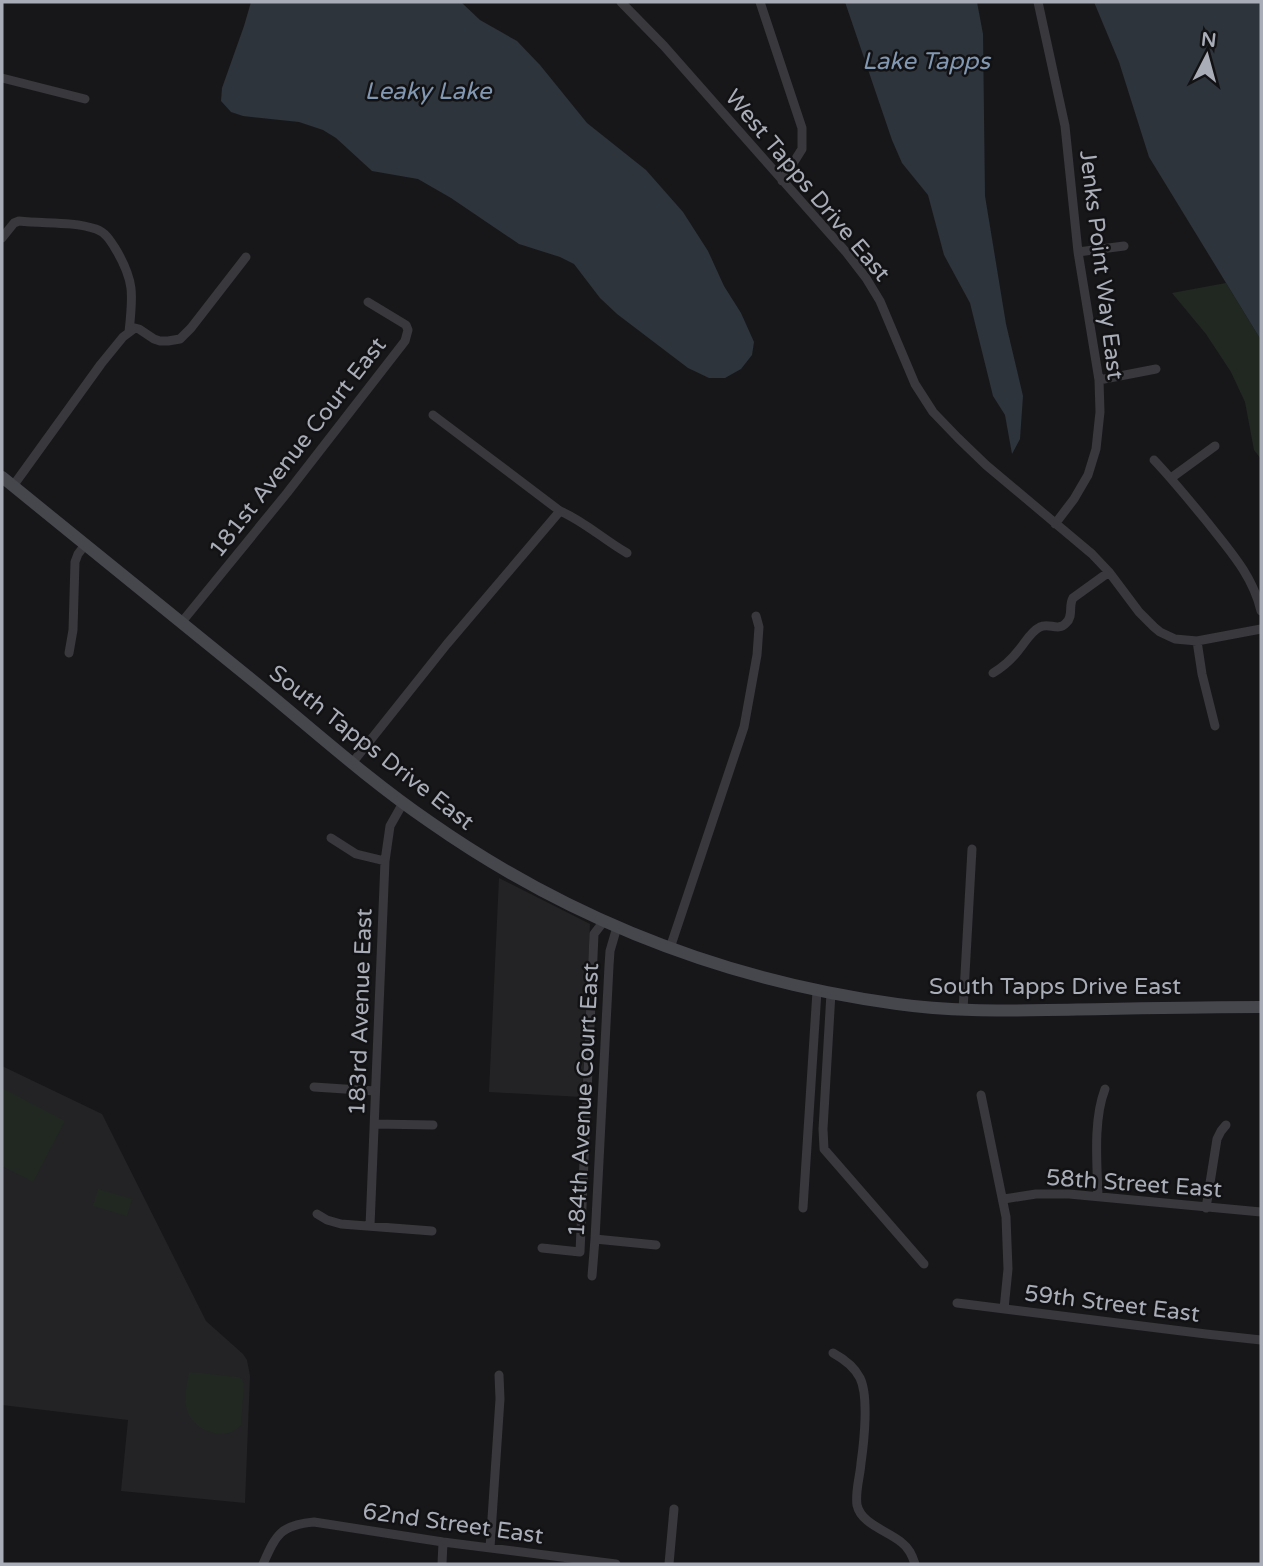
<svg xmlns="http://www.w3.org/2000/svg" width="1263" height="1566" font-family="'Varela Round',sans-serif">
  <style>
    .built { fill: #232325 }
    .green { fill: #212822 }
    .water { fill: #2d343c }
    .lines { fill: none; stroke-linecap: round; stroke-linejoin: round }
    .street { stroke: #38383d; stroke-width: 9 }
    .secondary { stroke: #46474d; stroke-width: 12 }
    .labels { text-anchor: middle; stroke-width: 5; stroke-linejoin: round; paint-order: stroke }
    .street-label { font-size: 23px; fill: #a9adb8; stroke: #121214 }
    .water-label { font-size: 24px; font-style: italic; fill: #8297b2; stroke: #121214 }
  </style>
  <rect width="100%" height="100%" fill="#171719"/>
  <path class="built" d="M499,878L590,924L582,1097L489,1092Z
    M2,1066L102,1114L206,1321L243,1354L247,1360L250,1376L245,1503L121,1491L128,1420L2,1405Z"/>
  <path class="green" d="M1226,283L1261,340V459L1254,450L1245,402L1231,372L1206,334L1172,293Z
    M2,1088L65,1121L33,1182L2,1166Z
    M98,1189L132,1199L127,1216L93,1206Z
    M189,1372L238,1377L242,1379L244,1385L241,1425C226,1443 193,1431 187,1410C183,1398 187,1384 189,1372Z"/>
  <path class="water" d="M251,2H461L480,20L517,41L540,65L587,123L646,170L683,212L708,251L724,286L741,313L754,342L752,355L741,369L725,378H709L688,368L617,314L600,298L574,264L560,257L519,244L451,198L418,179L372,171L336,138L323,130L299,122L243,116L231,112L221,101L222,88L244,26Z
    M845,2H977L983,34L985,196L1006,324L1023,396L1020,439L1012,454L1005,415L993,396L970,303L944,255L928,195L902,163L892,140Z
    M1094,2H1261V340L1149,157L1119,62Z"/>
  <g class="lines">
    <path class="street" d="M621,2L664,46L846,252L866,278L880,301L915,384L933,412L958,438L986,465L1092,554L1109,572L1139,612L1154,627L1160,632L1175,639L1197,641L1261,629
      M760,2L802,128V149L782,181
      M1038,2L1065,126L1078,252L1099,380L1100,412L1096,449L1088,475L1074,499L1055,524
      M2,78L85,99
      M2,238L14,223L19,221C45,224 71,221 96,229C105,232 110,240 115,248C135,281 133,295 129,332
      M1078,252L1124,246
      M1099,380L1156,369
      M433,415L560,511C584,521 604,540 627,553
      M1154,460C1173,480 1190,501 1208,523C1230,551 1253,576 1261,611
      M1171,478L1215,446
      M13,486L101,364L123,337L135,328L139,329L154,339L160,341H168L180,339L191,328L246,257
      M181,623L287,493L405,341L408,330L406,325L368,302
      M1197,641L1202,674L1215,726
      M69,653L73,630L75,562L78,554L85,545
      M993,673C1003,667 1011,660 1018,651C1025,643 1030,632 1040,627C1049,622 1058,632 1066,623C1074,616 1068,606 1073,598L1109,572
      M353,762L447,644L560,511
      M331,838L356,854L385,861
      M670,948L744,727L757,655L759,627L756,616
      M831,993L823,1129L824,1149L924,1264
      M963,1010L972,849
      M314,1087L375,1091
      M981,1095L1006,1217L1008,1269L1004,1309
      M375,1124L433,1125
      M1098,1196C1097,1163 1093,1120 1105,1089
      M1004,1199L1036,1194H1069L1261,1212
      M803,1208L817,991
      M1206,1208L1217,1139L1221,1131L1226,1125
      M317,1214L327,1220L341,1224L432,1231
      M370,1226L385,861L390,826L403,803
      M595,1239L656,1245
      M542,1248L580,1252L594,934L604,921
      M592,1276L595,1239L609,966L610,951L617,927
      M957,1303L1206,1334L1261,1340
      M833,1353C844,1359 854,1366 860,1378C869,1396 864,1442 861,1463C860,1477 855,1491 857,1505C861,1524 888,1531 901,1542C909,1548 912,1555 915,1564
      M490,1548L500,1399L499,1375
      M263,1564C276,1535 280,1525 314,1522L443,1542L616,1564
      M442,1564L443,1542
      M669,1564L674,1509"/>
    <path class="secondary" d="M2,477C85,544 168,612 251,679C310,727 367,779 430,822C570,920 728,981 897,1004C947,1011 997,1011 1047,1010C1118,1009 1190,1007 1261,1007"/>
  </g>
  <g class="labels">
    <g class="street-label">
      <text transform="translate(808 185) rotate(50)" y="8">West Tapps Drive East</text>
      <text transform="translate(1102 265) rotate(83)" y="8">Jenks Point Way East</text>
      <text transform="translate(297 447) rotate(-52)" y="8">181st Avenue Court East</text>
      <text transform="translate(372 747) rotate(38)" y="8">South Tapps Drive East</text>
      <text x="1055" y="994">South Tapps Drive East</text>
      <text transform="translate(360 1012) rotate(-88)" y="8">183rd Avenue East</text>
      <text transform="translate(583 1100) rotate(-87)" y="8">184th Avenue Court East</text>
      <text transform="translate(1134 1183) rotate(4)" y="8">58th Street East</text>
      <text transform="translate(1112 1303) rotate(7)" y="8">59th Street East</text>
      <text transform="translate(453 1523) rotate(8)" y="8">62nd Street East</text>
    </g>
    <g class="water-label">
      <text x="926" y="69">Lake Tapps</text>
      <text x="428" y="99">Leaky Lake</text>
    </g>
  </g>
  <rect width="1263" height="1566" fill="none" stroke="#a9adb8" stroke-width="7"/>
  <g transform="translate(1207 56) rotate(6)" stroke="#121214" stroke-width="5" paint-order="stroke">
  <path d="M0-5L12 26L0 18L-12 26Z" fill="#a9adb8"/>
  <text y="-10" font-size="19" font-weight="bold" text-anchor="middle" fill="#a9adb8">N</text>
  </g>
</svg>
